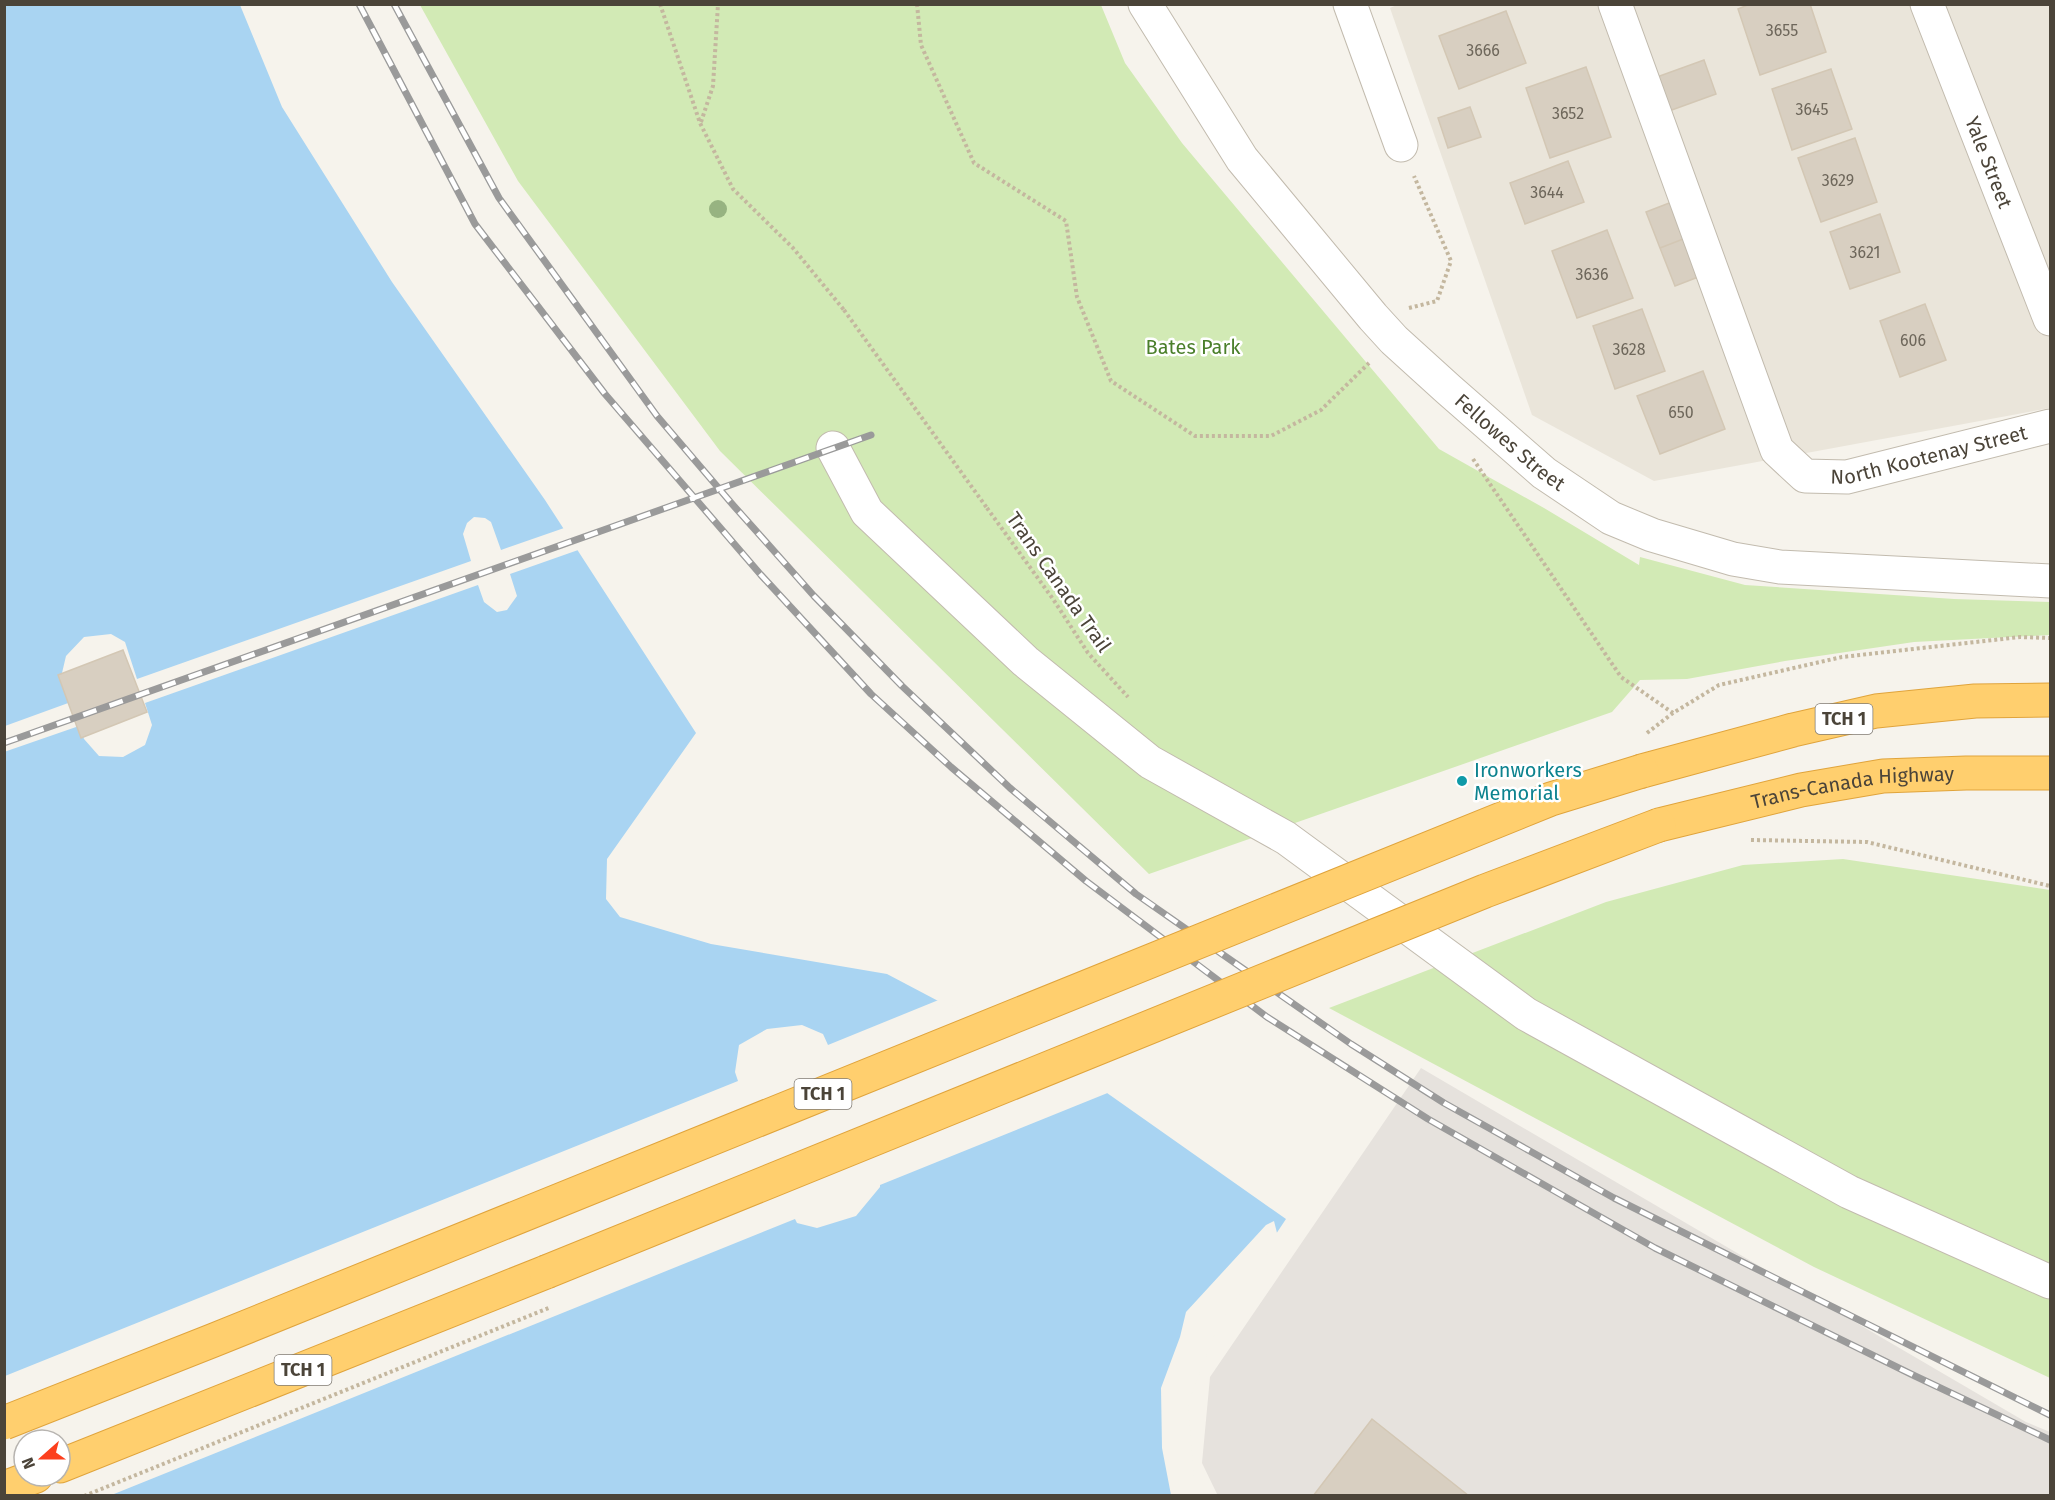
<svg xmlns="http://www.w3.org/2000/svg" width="2055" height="1500" font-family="'Fira Sans',sans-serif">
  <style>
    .residential { fill: #eae5da }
    .industrial { fill: #e6e2dd }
    .green { fill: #d2eab5 }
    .water { fill: #a9d4f2; fill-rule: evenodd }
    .pier { fill: #f6f3ec; fill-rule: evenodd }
    .building { fill: #d8cfc1; stroke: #d3c7b4; stroke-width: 1.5 }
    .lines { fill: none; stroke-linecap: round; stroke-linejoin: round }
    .minor-casing { stroke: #c2bbae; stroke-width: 35 }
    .highway-casing { stroke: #e0a43c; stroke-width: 35 }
    .path { stroke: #c4b79f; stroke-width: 4; stroke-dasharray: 3 3; stroke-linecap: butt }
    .minor { stroke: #fff; stroke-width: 33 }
    .highway { stroke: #ffcf6e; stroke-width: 33 }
    .rail-casing { stroke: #9a9a9a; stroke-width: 7 }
    .rail { stroke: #fff; stroke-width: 4.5; stroke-dasharray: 14; stroke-linecap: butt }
    .highway-bridge-casing { stroke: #e0a43c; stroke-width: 35; stroke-linecap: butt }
    .path-bridge { stroke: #c4b79f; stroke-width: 4; stroke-dasharray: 3 3; stroke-linecap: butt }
    .highway-bridge { stroke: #ffcf6e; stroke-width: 33 }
    .tree { fill: #97b381 }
    .culture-dot { fill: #0f9aa8; stroke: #fff; stroke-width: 2 }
    .labels { text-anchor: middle; stroke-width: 5; stroke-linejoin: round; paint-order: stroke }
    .number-label { font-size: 16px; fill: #6e675b }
    .shield { fill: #fff; stroke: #817c74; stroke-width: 1.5 }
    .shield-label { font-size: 18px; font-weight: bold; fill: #4b4439 }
    .street-label { font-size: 20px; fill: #4b4439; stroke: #fff }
    .park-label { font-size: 20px; fill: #4a7f2a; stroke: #fff }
    .culture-label { font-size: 20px; fill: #0d838f; stroke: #fff; text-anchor: start }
  </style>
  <rect width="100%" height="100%" fill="#f6f3ec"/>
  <path class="residential" d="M1399,4L2050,5V408L1654,481L1532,415L1390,8Z"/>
  <path class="industrial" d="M1421,1068L2026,1422L2050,1432V1495L1218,1496L1202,1463L1210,1377Z"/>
  <path class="green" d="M420,5H1101L1125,63L1182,143L1439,449L1544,508L1639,565L1640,557L1745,585L1954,599L2050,602V635L1914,642L1785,661L1687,679L1640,680L1612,712L1149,874L720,451L518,181Z
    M1843,859L2050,890V1378L1814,1267L1329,1008L1606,902L1743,865Z"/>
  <path class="water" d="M5,5H240L282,107L392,282L545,500L696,733L607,859L606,899L620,917L711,944L887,974L1090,1081L1286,1219L1215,1325L1185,1403L1191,1479L1200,1495L5,1496ZM24,1440H60V1476H24Z"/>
  <path class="pier" d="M474,517L485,518L491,522L501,550L567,527L581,549L510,574L517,596L507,610L497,612L484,602L478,585L145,703L152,725L145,745L123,757L99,756L84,739L79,726L4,752L5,726L71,702L62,673L66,656L84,637L111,634L125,642L137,679L471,561L463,534L467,523Z
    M941,999L1091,1078L1110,1092L880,1185V1187L856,1216L817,1228L797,1223L795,1219L109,1496L5,1495V1376L738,1081L735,1072L739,1045L767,1029L802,1025L823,1034L828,1045ZM24,1440H60V1476H24Z
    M1274,1221L1278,1237L1218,1326L1188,1403L1194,1478L1203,1496L1171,1495L1162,1448L1161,1388L1180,1337L1186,1312L1266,1225Z"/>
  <path class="building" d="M1750,4H1810L1826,52L1760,75L1738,9Z
    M1506,11L1526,63L1459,89L1439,36Z
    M1704,60L1716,94L1669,111L1657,77Z
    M1586,67L1611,137L1550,158L1526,88Z
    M1831,69L1852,129L1792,150L1772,89Z
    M1470,107L1481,137L1448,148L1438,118Z
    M1855,138L1877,202L1821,222L1798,158Z
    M1568,161L1584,202L1525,224L1510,183Z
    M1677,200L1691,236L1660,248L1646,212Z
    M1880,214L1900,272L1850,289L1830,232Z
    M1607,230L1633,298L1577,318L1552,251Z
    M1691,236L1706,274L1675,286L1660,248Z
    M1925,304L1946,360L1900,377L1880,321Z
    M1642,309L1665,371L1615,389L1593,326Z
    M1703,371L1725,429L1660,454L1637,396Z
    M123,650L147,712L81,738L58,675Z
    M1372,1419L1469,1496H1313Z"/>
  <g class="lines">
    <defs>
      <g id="minor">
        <path id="s1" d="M1145,4L1242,159L1373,317L1394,340L1448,389L1544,473L1611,518L1652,535L1733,559L1780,567L2050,581"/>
        <path d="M1350,4L1401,145"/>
        <path id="s2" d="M1615,4L1777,450L1805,476L1847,477L2050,426"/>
        <path id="s3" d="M1927,4L2050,319"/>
        <path d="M833,448L867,512L1025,661L1150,762L1286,838L1526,1014L1849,1192L2050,1282"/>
      </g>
      <g id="highway">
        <path d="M1642,771L1793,730L1876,711L1975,701L2050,700"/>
        <path id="s4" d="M1659,825L1801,790L1883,776L1966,773H2050"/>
        <path d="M60,1466L546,1272"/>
        <path d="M4,1488L36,1476"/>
      </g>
    </defs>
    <use href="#minor" class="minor-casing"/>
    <use href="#highway" class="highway-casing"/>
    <path class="path" d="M660,4L700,123L733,189L793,248L844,310
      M917,4L921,45L974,163L1066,221L1077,297L1111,381L1195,436H1271L1321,410L1369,363
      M701,122L713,86L718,4
      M1409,308L1437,301L1451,261L1414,176
      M1473,459L1621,677L1673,713
      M987,508L1053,599L1088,653L1128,697
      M1647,733L1673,713L1719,685L1842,657L2020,637L2050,638
      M1751,840L1867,842L2050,886"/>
    <use href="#minor" class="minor"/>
    <use href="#highway" class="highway"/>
    <defs>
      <path id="rail" d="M359,4L475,224L605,394L761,575L871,694L951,767L1086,881L1267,1017L1428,1119L1655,1248L1915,1376L2050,1440
        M394,4L499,198L657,416L733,505L814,596L902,686L1010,788L1136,894L1351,1044L1444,1103L1614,1198L2050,1415
        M4,743L871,435"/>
    </defs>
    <use href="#rail" class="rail-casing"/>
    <use href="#rail" class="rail"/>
    <defs>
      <path id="highway-bridge" d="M546,1272L1485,891L1659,825
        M4,1423L214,1340L1551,799L1642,771"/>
    </defs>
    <use href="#highway-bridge" class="highway-bridge-casing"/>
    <path class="path-bridge" d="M844,310L987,508
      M84,1496L551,1307"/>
    <use href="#highway-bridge" class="highway-bridge"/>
  </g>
  <circle class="tree" cx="718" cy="209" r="9"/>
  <circle class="culture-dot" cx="1462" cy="781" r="6"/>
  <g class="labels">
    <g class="number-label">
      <text x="1782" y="36">3655</text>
      <text x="1483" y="56">3666</text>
      <text x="1812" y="115">3645</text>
      <text x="1568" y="119">3652</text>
      <text x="1838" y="186">3629</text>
      <text x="1547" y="198">3644</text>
      <text x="1865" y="258">3621</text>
      <text x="1592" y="280">3636</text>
      <text x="1913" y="346">606</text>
      <text x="1629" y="355">3628</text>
      <text x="1681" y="418">650</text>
    </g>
    <g class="shield">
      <rect x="1815.5" y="704" width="57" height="30" rx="4.5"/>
      <rect x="794.5" y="1079" width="57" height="30" rx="4.5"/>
      <rect x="274.5" y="1355" width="57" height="30" rx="4.5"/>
    </g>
    <g class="shield-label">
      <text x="1844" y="725">TCH 1</text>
      <text x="823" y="1100">TCH 1</text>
      <text x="303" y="1376">TCH 1</text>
    </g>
    <g class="street-label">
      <text dy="7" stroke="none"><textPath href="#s3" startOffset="170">Yale Street</textPath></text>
      <text dy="7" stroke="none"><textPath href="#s1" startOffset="574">Fellowes Street</textPath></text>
      <text dy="7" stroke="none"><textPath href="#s2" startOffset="639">North Kootenay Street</textPath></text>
      <text transform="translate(1059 582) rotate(55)" y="7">Trans Canada Trail</text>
      <text dy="7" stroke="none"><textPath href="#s4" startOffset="198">Trans-Canada Highway</textPath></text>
    </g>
    <g class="park-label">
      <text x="1193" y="354">Bates Park</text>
    </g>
    <g class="culture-label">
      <text x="1474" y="777">Ironworkers<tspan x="1474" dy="23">Memorial</tspan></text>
    </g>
  </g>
  <rect width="2055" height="1500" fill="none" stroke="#4b4439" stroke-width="12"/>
  <g transform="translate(42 1458) rotate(249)"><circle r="28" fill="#ffffff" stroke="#b7b4b0" stroke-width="1.5"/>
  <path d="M0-4.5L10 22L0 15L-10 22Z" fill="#fc3f1d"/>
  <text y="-9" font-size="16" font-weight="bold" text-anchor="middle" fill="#4b4439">N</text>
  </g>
</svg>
